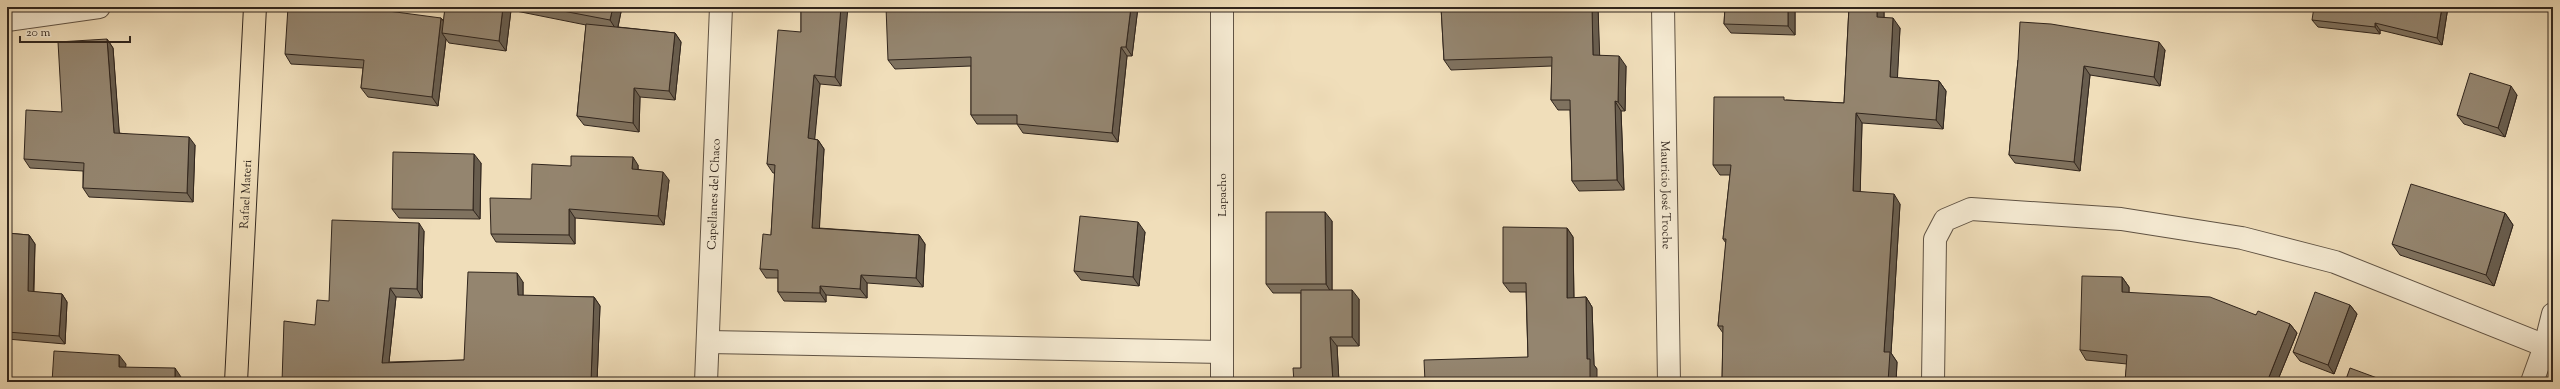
<svg xmlns="http://www.w3.org/2000/svg" width="2560" height="389" font-family="'Sorts Mill Goudy',serif">
  <style>
    .lines { fill: none; stroke-linecap: round; stroke-linejoin: round }
    .minor-casing { stroke: #605344; stroke-width: 24 }
    .major-casing { stroke: #30251d; stroke-width: 24 }
    .minor { stroke: #f5ead2; stroke-width: 22 }
    .major { stroke: #f0deba; stroke-width: 22 }
    .wall { fill: #7f725f; stroke: #30251d }
    .shaded-wall { fill: #685d4e; stroke: #30251d }
    .building { fill: #94856f; stroke: #30251d }
    .labels { text-anchor: middle; stroke-width: 3.5; stroke-linejoin: round; paint-order: stroke }
    .street-label { font-size: 12px; fill: #30251d; stroke: #f5ead2 }
  </style>
  <rect width="100%" height="100%" fill="#f0deba"/>
  <filter id="stains"><feTurbulence type="fractalNoise" baseFrequency=".005" numOctaves="4"/><feColorMatrix values="0 0 0 0 .2 0 0 0 0 .09 0 0 0 0 .02 0 0 0 .5 -.17"/></filter>
  <radialGradient id="worn" r=".72"><stop offset=".6" stop-color="#630" stop-opacity="0"/><stop offset="1" stop-color="#630" stop-opacity=".3"/></radialGradient>
  <g class="lines">
    <defs>
      <g id="minor">
        <path d="M1222,7V382"/>
        <path id="s1" d="M1663,7L1669,382"/>
        <path d="M7,20L99,7"/>
        <path d="M708,342L1222,352"/>
        <path id="s2" d="M706,382L721,7"/>
        <path d="M1933,382L1935,239L1945,220L1971,209L2121,219L2242,238L2335,262L2553,349"/>
        <path d="M2532,382L2545,346L2553,314"/>
      </g>
      <g id="major">
        <path id="s3" d="M236,382L255,7"/>
      </g>
    </defs>
    <use href="#minor" class="minor-casing"/>
    <use href="#major" class="major-casing"/>
    <use href="#minor" class="minor"/>
    <use href="#major" class="major"/>
  </g>
  <path class="wall" d="M445,7H622L618,27L675,33L681,42L675,100L640,97L639,132L584,125L577,116L586,25L511,10L506,51L449,43L446,39L438,106L368,97L361,88L363,68L291,64L285,54L441,18L444,21Z
    M801,7L841,86L820,84L814,139L818,140L824,149L819,228L919,235L925,244L923,287L867,283V298L826,295V302L784,301L778,292V278H766L760,269L771,235L775,173H773L767,164L801,32Z
    M1138,7L1132,56H1127L1118,142L1023,133L1017,124H977L971,115V66L895,69L888,60Z
    M1441,7H1598L1599,55L1626,66L1625,111H1621L1624,190L1579,191L1572,181L1570,110H1558L1551,100L1552,66L1451,70L1444,60Z
    M1725,7H1795V35L1731,33L1724,24Z
    M1849,7H1884V18L1900,28L1897,78L1939,81L1946,91L1943,129L1862,123L1860,192L1900,204L1891,353L1897,362L1896,382H1722L1723,333L1718,326L1726,243L1723,239L1730,175H1720L1713,165L1786,100L1844,103Z
    M2448,7L2442,45L2380,30V34L2318,27L2312,20Z
    M107,39L113,48L119,133L195,145L193,202L89,197L83,188V171L30,168L24,159L62,112Z
    M2165,50L2160,86L2090,75L2080,171L2015,163L2009,155L2018,60Z
    M2517,95L2505,137L2464,124L2457,115Z
    M481,163L480,219L399,218L392,209Z
    M638,165V169L669,180L664,225L575,218V244L496,242L491,234L531,199L571,166Z
    M2505,213L2513,225L2494,286L2400,255L2392,244Z
    M1332,221V290L1359,299V346H1337L1339,382H1294L1301,368V293H1273L1266,284Z
    M1567,228L1573,237L1574,298L1586,297L1592,307L1594,365L1597,369L1528,357L1526,292H1510L1503,283Z
    M424,231L422,298L396,297L389,362L464,360L523,282V296L594,297L600,306L597,382H282L329,301Z
    M1145,232L1139,286L1081,280L1074,271Z
    M7,233L29,235L35,244L34,292L62,294L67,302L65,344L7,339Z
    M2122,277L2129,287V293L2256,315L2290,324L2297,333L2277,382H2125L2127,364L2086,360L2080,350Z
    M2350,305L2357,314L2334,374L2300,361L2293,352Z"/>
  <path class="shaded-wall" d="M503,7H509L511,10L506,51L499,41Z
    M613,7H622L617,31L610,20Z
    M841,7H848L841,86L835,77Z
    M1131,7H1138L1132,56L1126,47Z
    M1592,7H1598L1600,65L1593,55Z
    M1788,7H1795V35L1788,26Z
    M1877,7H1884V27L1877,17Z
    M2442,7H2448L2442,45L2437,38Z
    M441,18L448,27L442,33L446,39L438,106L432,97Z
    M1893,18L1900,28L1897,87L1890,77Z
    M2375,23L2380,30V34L2375,27Z
    M675,33L681,42L675,100L669,91Z
    M107,39L113,48L120,142L114,133Z
    M2159,42L2165,50L2160,86L2154,77Z
    M1121,47L1127,56L1118,142L1112,133Z
    M1619,56L1626,66L1625,111L1618,102Z
    M2084,66L2090,75L2080,171L2074,162Z
    M814,75L820,84L814,147L808,138Z
    M1939,81L1946,91L1943,129L1936,120Z
    M2511,86L2517,95L2505,137L2498,128Z
    M634,88L640,97L639,132L633,123Z
    M1615,101L1621,111L1624,190L1617,180Z
    M1856,113L1862,123L1860,201L1853,191Z
    M189,137L195,145L193,202L187,193Z
    M818,140L824,149L819,236L812,228Z
    M474,154L481,163L480,219L473,210Z
    M633,157L638,165V177L632,169Z
    M663,172L669,180L664,225L658,216Z
    M1894,194L1900,204L1891,353L1897,362L1896,382H1888L1884,352Z
    M569,209L575,218V244L569,235Z
    M1325,212L1332,221V294L1326,284Z
    M2505,213L2513,225L2494,286L2486,275Z
    M1138,222L1145,232L1139,286L1133,277Z
    M419,223L424,231L422,298L417,289Z
    M1567,228L1573,237L1574,307L1567,298Z
    M29,235L35,244L33,299L28,291Z
    M919,235L925,244L923,287L916,278Z
    M517,273L523,282V304L518,295Z
    M861,275L867,283V298L860,289Z
    M2122,277L2129,287V302L2122,292Z
    M820,286L826,295V302L820,293Z
    M390,288L396,297L388,371L382,363Z
    M1352,290L1359,299V346L1352,337Z
    M62,294L67,302L65,344L59,336Z
    M594,297L600,306L597,382H591Z
    M1586,297L1592,307L1594,365L1597,369V382H1590L1587,359Z
    M2350,305L2357,314L2334,374L2328,365Z
    M2290,324L2297,333L2277,382H2267Z
    M1330,337L1337,346L1339,382H1333Z
    M119,355L126,364L125,376L119,367Z
    M175,368L181,377V382H175Z"/>
  <path class="building" d="M288,7H358L441,18L432,97L361,88L364,60L285,54Z
    M445,7H503L499,41L442,33Z
    M542,7H613L610,20Z
    M801,7H841L835,77L814,75L808,138L818,140L812,228L919,235L916,278L861,275L860,289L820,286V293L778,292V270L760,269L763,234L771,235L775,165L767,164L778,30L801,32Z
    M886,7H1131L1126,47H1121L1112,133L1017,124V115H971V57L888,60Z
    M1441,7H1592L1593,55L1619,56L1618,102L1615,101L1617,180L1572,181L1570,100H1551L1552,57L1444,60Z
    M1725,7H1788V26L1724,24Z
    M1849,7H1877V17L1893,18L1890,77L1939,81L1936,120L1856,113L1853,191L1894,194L1884,352H1890L1888,382H1722L1723,326H1718L1726,239H1723L1731,165H1713L1714,97H1784V100L1844,103Z
    M2314,7H2442L2437,38L2375,23V27L2312,20Z
    M2020,22L2051,24L2159,42L2154,77L2084,66L2074,162L2009,155L2018,60Z
    M586,24L675,33L669,91L634,88L633,123L577,116Z
    M107,39L114,133L189,137L187,193L83,188L84,163L24,159L26,110L62,112L58,42Z
    M2470,73L2511,86L2498,128L2457,115Z
    M393,152L474,154L473,210L392,209Z
    M571,156L633,157L632,169L663,172L658,216L569,209V235L491,234L490,198L531,199L532,164L571,166Z
    M2411,184L2505,213L2486,275L2392,244Z
    M1266,212H1325L1326,284H1266Z
    M1080,216L1138,222L1133,277L1074,271Z
    M332,220L419,223L417,289L390,288L382,363L464,360L468,272L517,273L518,295L594,297L591,382H282L284,321L315,325L317,300L329,301Z
    M1503,227L1567,228V298L1586,297L1587,359H1590V382H1425L1424,360L1528,357L1526,283H1503Z
    M7,233L29,235L28,291L62,294L59,336L7,332Z
    M2082,276L2122,277V292L2210,297L2256,315L2258,311L2290,324L2267,382H2125L2127,355L2080,350Z
    M1301,290H1352V337H1330L1333,382H1294L1293,368H1301Z
    M2315,292L2350,305L2328,365L2293,352Z
    M54,351L119,355V367L175,368V382H52Z
    M2350,368L2388,382H2345Z"/>
  <g class="labels">
    <g class="street-label">
      <text dy="4" stroke="none"><textPath href="#s3" startOffset="188">Rafael Materi</textPath></text>
      <text dy="4" stroke="none"><textPath href="#s2" startOffset="188">Capellanes del Chaco</textPath></text>
      <text dy="4" stroke="none"><textPath href="#s1" startOffset="188">Mauricio José Troche</textPath></text>
      <text transform="translate(1222 195) rotate(-90)" y="4">Lapacho</text>
    </g>
  </g>
  <rect width="2560" height="389" fill="none" stroke="#f0deba" stroke-width="24"/>
  <rect x="8" y="8" width="2544" height="373" fill="none" stroke="#30251d" stroke-width="2"/>
  <rect x="12" y="12" width="2536" height="365" fill="none" stroke="#30251d"/>
  <path d="M20 36v6h110v-6" fill="none" stroke="#30251d" stroke-width="2"/>
  <text x="26" y="36" font-size="12" fill="#30251d" stroke="#f5ead2" stroke-width="3" paint-order="stroke">20 m</text>
  <rect width="100%" height="100%" filter="url(#stains)"/>
  <rect width="100%" height="100%" fill="url(#worn)"/>
</svg>
